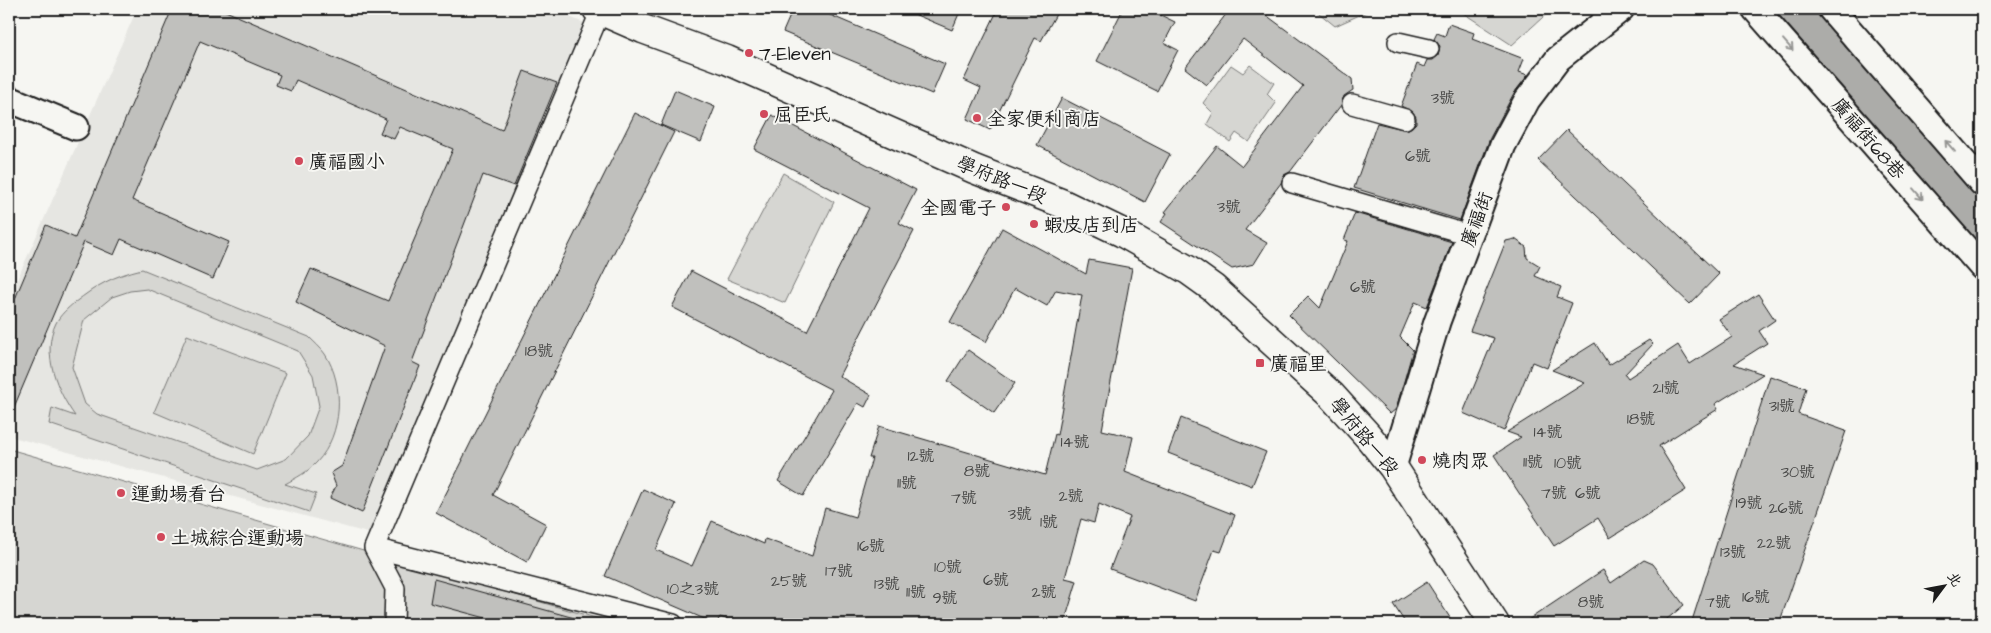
<svg xmlns="http://www.w3.org/2000/svg" width="1991" height="633" font-family="'Architects Daughter','LXGW WenKai TC',sans-serif">
  <style>
    .built { fill: #e6e6e2 }
    .green { fill: #d6d6d2; stroke: #797977; fill-rule: evenodd }
    .lines { fill: none; stroke-linecap: round; stroke-linejoin: round }
    .river { stroke: #acaca9; stroke-width: 38 }
    .building { fill: #c0c0bd; stroke: #1c1c1c }
    .pedestrian-casing { stroke: #1c1c1c; stroke-width: 22 }
    .minor-casing { stroke: #1c1c1c; stroke-width: 29 }
    .tertiary-casing { stroke: #1c1c1c; stroke-width: 31 }
    .pedestrian { stroke: #f6f6f2; stroke-width: 19 }
    .minor { stroke: #f6f6f2; stroke-width: 25 }
    .tertiary { stroke: #f6f6f2; stroke-width: 28 }
    .oneway { stroke: #949492 }
    .poi-dot { fill: #d1495b; stroke: #f6f6f2; stroke-width: 2 }
    .labels { text-anchor: middle; stroke-width: 4; stroke-linejoin: round; paint-order: stroke }
    .number-label { font-size: 16px; fill: #454544 }
    .poi-label { font-size: 19px; fill: #1c1c1c; stroke: #f6f6f2; text-anchor: start }
    .street-label { font-size: 19px; fill: #1c1c1c; stroke: #f6f6f2 }
  </style>
  <rect width="100%" height="100%" fill="#f6f6f2"/>
  <filter id="ink" filterUnits="userSpaceOnUse"><feTurbulence type="fractalNoise" baseFrequency=".02" numOctaves="2"/><feDisplacementMap in="SourceGraphic" scale="10" xChannelSelector="R" yChannelSelector="G"/><feConvolveMatrix kernelMatrix="1 2 1 2 8 2 1 2 1" color-interpolation-filters="sRGB"/></filter>
  <g filter="url(#ink)">
    <path class="built" d="M137,9H550L584,23L375,535L9,436V298Z"/>
    <path class="green" d="M1314,9H1373L1335,26Z
      M1457,9H1552L1512,45Z
      M1231,65L1243,73L1250,65L1274,83L1267,94L1276,103L1249,142L1236,133L1230,142L1207,124L1213,113L1203,103Z
      M783,173L834,202L785,303L727,279Z
      M142,269L309,337C314,342 321,348 325,354C345,385 343,434 317,462C308,472 296,478 285,484L316,494L309,512L49,424L52,408L75,416C57,391 41,353 56,323C60,315 68,308 74,303C97,285 113,276 142,269ZM147,289L298,351L313,375L319,406L308,436L286,459L257,470L97,414L85,404L72,367L84,320L112,297L130,291Z
      M187,335L286,373L253,454L154,412Z
      M9,449L617,624H9Z"/>
    <g class="lines">
      <path class="river" d="M1791,9L1982,226"/>
    </g>
    <path class="building" d="M172,9H221L502,130L524,71L557,83L514,186L483,175L412,362L420,366L362,513L330,498L336,486L331,473L342,466L385,346L296,302L311,269L388,301L453,149L400,127L394,139L380,133L386,119L296,80L291,91L276,85L280,75L200,41L132,200L229,242L213,279L121,239L114,255L84,242L9,419V313L46,225L75,238Z
      M793,9H816L945,64L932,94L783,32Z
      M902,9H961L952,30Z
      M998,9H1059L1041,41L1035,38L990,130L967,119L981,88L964,80Z
      M1123,9H1148L1175,22L1164,43L1178,50L1157,91L1097,61Z
      M1230,9H1258L1352,79L1353,90L1344,96L1341,105L1290,172L1284,175L1281,183L1245,230L1267,243L1254,264L1232,269L1161,222L1167,213L1165,212L1217,146L1242,166L1303,86L1243,39L1207,85L1185,68Z
      M1449,24L1474,33L1472,39L1524,59L1519,72L1528,75L1514,93L1490,138L1460,220L1354,188L1377,123L1407,130L1412,127L1416,123V117L1413,112L1401,106L1417,64L1424,67L1427,60H1433L1438,56L1440,46L1434,39L1437,33L1445,36Z
      M675,90L715,107L701,142L661,125Z
      M1062,98L1170,154L1145,202L1037,145Z
      M635,113L674,132L493,495L546,524L527,562L436,513L463,460H462Z
      M772,115L916,190L899,223L914,231L839,376L871,395L865,407L858,403L803,496L778,481L832,390L672,307L691,271L807,331L869,208L754,149Z
      M1567,130L1719,274L1690,304L1538,160Z
      M1355,213L1452,242L1427,307L1415,302L1400,337L1413,350L1396,409L1390,414L1289,315L1308,296L1320,308L1348,241L1344,240Z
      M1002,228L1086,274L1089,260L1132,268L1102,430L1133,437L1125,472L1235,515L1221,552L1214,550L1195,601L1110,569L1130,517L1099,504L1094,523L1081,519L1065,578L1077,581L1064,624H740L720,617L716,624L605,576L643,489L676,504L656,550L692,566L712,521L764,544L765,539L812,556L825,508L855,517L872,458H869L879,426L1045,475L1055,434L1057,435L1082,295L1056,290L1047,306L1015,288L986,342L950,322Z
      M1515,239L1526,247L1527,258L1540,266L1535,276L1561,287L1557,297L1572,303L1547,368L1532,362L1504,431L1463,413L1494,338L1470,331L1506,241Z
      M1758,294L1775,320L1759,331L1767,343L1734,364L1763,374L1715,404L1718,409L1659,446L1686,490L1610,538L1598,518L1554,546L1494,455L1521,437L1507,432L1585,383L1552,370L1595,343L1609,365L1649,340L1653,344L1625,374L1628,378L1678,345L1690,364L1732,337L1719,319Z
      M968,350L1015,383L994,413L948,381Z
      M1770,376L1806,388L1798,414L1846,431L1779,624H1691Z
      M1181,418L1266,452L1252,486L1168,453Z
      M1644,560L1653,564L1684,605L1661,624H1522L1603,570L1611,583Z
      M434,579L578,619L577,624H508L430,603Z
      M1427,582L1454,624H1406L1393,604Z"/>
    <g class="lines">
      <defs>
        <path id="pedestrian" d="M1398,42L1429,49
          M1352,104L1405,119
          M1292,183L1469,235
          M374,548L601,10
          M374,548L673,624
          M374,548L395,588L394,624"/>
        <path id="minor" d="M1755,9L1982,267
          M1831,9L1982,183
          M9,99L76,127
          M1393,467L1437,322L1503,145L1527,100L1558,59L1621,9"/>
        <path id="tertiary" d="M597,9L643,29L727,60L974,169L1061,203L1123,233L1188,270L1213,288L1331,395L1368,436L1393,467L1495,624"/>
      </defs>
      <use href="#pedestrian" class="pedestrian-casing"/>
      <use href="#minor" class="minor-casing"/>
      <use href="#tertiary" class="tertiary-casing"/>
      <use href="#pedestrian" class="pedestrian"/>
      <use href="#minor" class="minor"/>
      <use href="#tertiary" class="tertiary"/>
    </g>
    <defs><path id="oneway-shaft" d="M-6 0H5M1.5-3L5.5 0L1.5 3" fill="none" stroke-width="1.6" stroke-linecap="round" stroke-linejoin="round" transform="scale(1.25)"/></defs>
    <g class="oneway">
      <use href="#oneway-shaft" transform="translate(1788 45) rotate(49)"/>
      <use href="#oneway-shaft" transform="translate(1950 146) rotate(-131)"/>
      <use href="#oneway-shaft" transform="translate(1918 194) rotate(49)"/>
    </g>
  </g>
  <g class="poi-dot">
    <circle cx="749" cy="53" r="5"/>
    <circle cx="764" cy="114" r="5"/>
    <circle cx="977" cy="118" r="5"/>
    <circle cx="299" cy="161" r="5"/>
    <circle cx="1006" cy="207" r="5"/>
    <circle cx="1034" cy="224" r="5"/>
    <rect x="1255" y="358" width="10" height="10" rx="2.5"/>
    <circle cx="1422" cy="460" r="5"/>
    <circle cx="121" cy="493" r="5"/>
    <circle cx="161" cy="537" r="5"/>
  </g>
  <g class="labels">
    <g class="number-label">
      <text x="1443" y="103">3號</text>
      <text x="1418" y="161">6號</text>
      <text x="1229" y="212">3號</text>
      <text x="1363" y="292">6號</text>
      <text x="539" y="356">18號</text>
      <text x="1666" y="393">21號</text>
      <text x="1782" y="411">31號</text>
      <text x="1641" y="424">18號</text>
      <text x="1548" y="437">14號</text>
      <text x="1075" y="447">14號</text>
      <text x="921" y="461">12號</text>
      <text x="1533" y="467">11號</text>
      <text x="1568" y="468">10號</text>
      <text x="977" y="476">8號</text>
      <text x="1798" y="477">30號</text>
      <text x="907" y="488">11號</text>
      <text x="1554" y="498">7號</text>
      <text x="1588" y="498">6號</text>
      <text x="1071" y="501">2號</text>
      <text x="964" y="503">7號</text>
      <text x="1749" y="508">19號</text>
      <text x="1786" y="513">26號</text>
      <text x="1020" y="519">3號</text>
      <text x="1049" y="527">1號</text>
      <text x="1774" y="548">22號</text>
      <text x="871" y="551">16號</text>
      <text x="1733" y="557">13號</text>
      <text x="948" y="572">10號</text>
      <text x="839" y="576">17號</text>
      <text x="996" y="585">6號</text>
      <text x="789" y="586">25號</text>
      <text x="887" y="589">13號</text>
      <text x="693" y="594">10之3號</text>
      <text x="916" y="597">11號</text>
      <text x="1044" y="597">2號</text>
      <text x="1756" y="602">16號</text>
      <text x="945" y="603">9號</text>
      <text x="1591" y="607">8號</text>
      <text x="1718" y="607">7號</text>
    </g>
    <g class="poi-label">
      <text x="759" y="60">7-Eleven</text>
      <text x="774" y="121">屈臣氏</text>
      <text x="987" y="125">全家便利商店</text>
      <text x="309" y="168">廣福國小</text>
      <text x="996" y="214" text-anchor="end">全國電子</text>
      <text x="1044" y="231">蝦皮店到店</text>
      <text x="1270" y="370">廣福里</text>
      <text x="1432" y="467">燒肉眾</text>
      <text x="131" y="500">運動場看台</text>
      <text x="171" y="544">土城綜合運動場</text>
    </g>
    <g class="street-label">
      <text transform="translate(1869 138) rotate(49)" y="7">廣福街68巷</text>
      <text transform="translate(1002 179) rotate(22)" y="7">學府路一段</text>
      <text transform="translate(1476 219) rotate(-70)" y="7">廣福街</text>
      <text transform="translate(1365 436) rotate(50)" y="7">學府路一段</text>
    </g>
  </g>
  <rect width="1991" height="633" fill="none" stroke="#f6f6f2" stroke-width="30"/>
  <rect x="15" y="15" width="1961" height="603" fill="none" stroke="#1c1c1c" stroke-width="2" filter="url(#ink)"/>
  <g transform="translate(1944 586) rotate(58)" stroke="#f6f6f2" stroke-width="4" paint-order="stroke">
  <path d="M0-4L9 19L0 12L-9 19Z" fill="#1c1c1c"/>
  <text y="-8" font-size="14" font-weight="bold" text-anchor="middle" fill="#1c1c1c">北</text>
  </g>
</svg>
